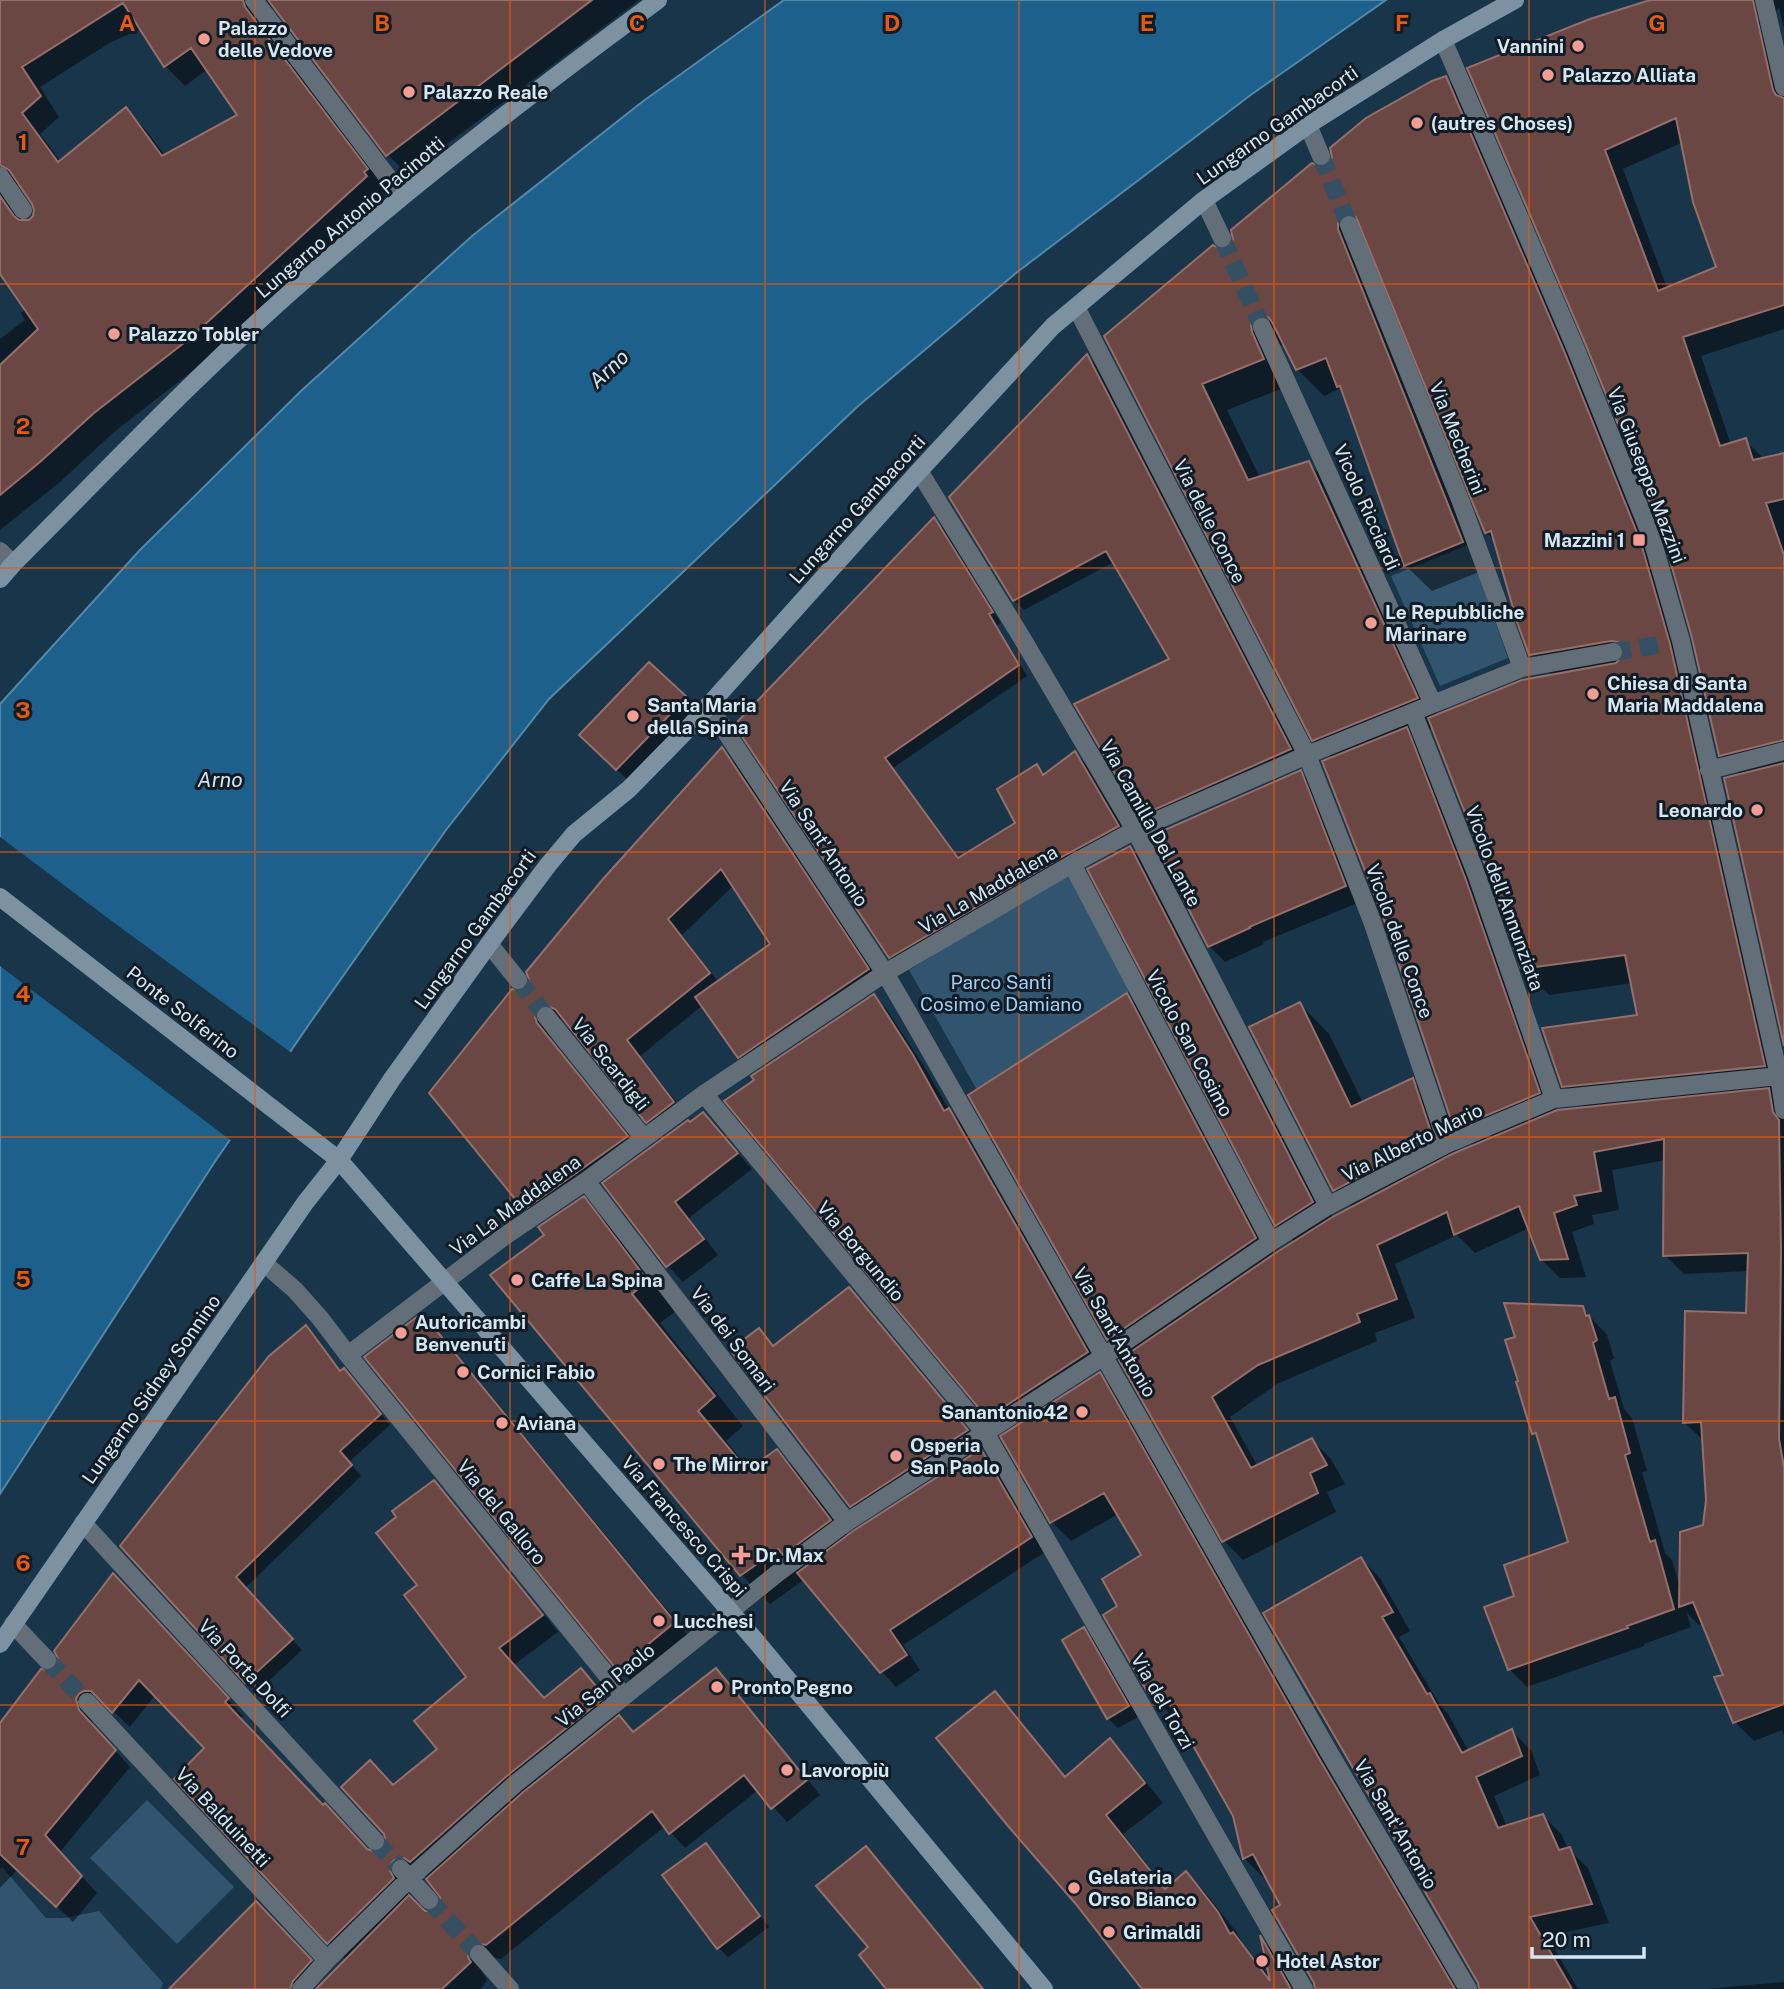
<svg xmlns="http://www.w3.org/2000/svg" width="1784" height="1989" font-family="'Public Sans',sans-serif">
  <style>
    .green { fill: #31556f }
    .water { fill: #1c608b; stroke: #5488aa; stroke-width: 2 }
    .pier { fill: #193549 }
    .shadow { fill: #0007; fill-rule: evenodd }
    .building { fill: #6b4743; stroke: #956f6a; stroke-width: 2; fill-rule: evenodd }
    .lines { fill: none; stroke-linecap: round; stroke-linejoin: round }
    .street-tunnel { stroke: #355062; stroke-width: 18; stroke-dasharray: 18 9; stroke-linecap: butt }
    .street { stroke: #626f79; stroke-width: 18 }
    .secondary { stroke: #7c91a1; stroke-width: 18 }
    .grid { fill: none; stroke: #e8590c; stroke-width: 2; stroke-opacity: 0.55 }
    .poi-dot { fill: #f59c93; stroke: #0f1c25; stroke-width: 2.5 }
    .labels { text-anchor: middle; stroke-width: 6; stroke-linejoin: round; paint-order: stroke }
    .poi-label { font-size: 19px; font-weight: bold; fill: #d6e7f3; stroke: #0f1c25; text-anchor: start }
    .street-label { font-size: 19px; fill: #d6e7f3; stroke: #0f1c25 }
    .park-label { font-size: 19px; fill: #9dd0f6; stroke: #0f1c25 }
    .water-label { font-size: 21px; font-style: italic; fill: #d2e3f0; stroke: #0f1c25 }
    .grid-label { font-size: 23px; text-anchor: middle; font-weight: bold; fill: #e8590c; stroke: #0f1c25; stroke-width: 6; stroke-linejoin: round; paint-order: stroke }
  </style>
  <rect width="100%" height="100%" fill="#193549"/>
  <path class="green" d="M1468,545L1508,658L1440,686L1391,576Z
    M1069,873L1131,990L977,1090L909,970Z
    M147,1800L234,1887L177,1944L90,1858Z
    M2,1867L46,1918H65L99,1911L163,1983L161,1989H0V1869Z"/>
  <path class="water" d="M784,0H1386L1252,94L1016,273L857,407L549,699L446,830L312,1020L214,1163L0,1494V704L139,551L301,391L472,236L642,102Z"/>
  <path class="pier" d="M0,837L109,919L293,1054L233,1142L0,966Z"/>
  <path class="shadow" d="M0,0H639L407,174L387,154L274,8L266,11L262,21L264,28L386,190L382,192L385,197L209,358L114,432L60,482L0,530V339L25,320L21,313L26,309L0,271ZM141,29L165,66L185,86L208,69L240,115L166,157L145,129L126,109L61,162L40,134L59,117L40,87L111,42ZM19,184L36,210L31,220L23,223L10,204L9,190Z
    M1657,0H1784V29L1779,8L1772,15L1784,78V329L1701,356L1731,445L1745,440L1764,459L1784,455V1038L1741,775L1720,755L1694,637L1663,531L1587,342L1470,69ZM1683,142L1718,268L1667,288L1623,169Z
    M1446,78L1472,105L1666,568L1784,1093L1772,1094L1784,1106V1736L1782,1730L1754,1741L1735,1722L1717,1679L1725,1676L1704,1623L1699,1625L1687,1613L1691,1627L1644,1644V1646L1527,1687L1509,1669L1517,1597L1570,1544L1540,1439L1534,1433L1582,1308L1607,1335L1614,1358L1610,1361L1624,1409L1632,1418L1647,1471L1642,1472L1665,1553L1672,1560L1680,1588L1704,1527L1707,1500L1704,1441L1684,1422L1748,1315L1749,1271L1684,1274L1665,1255L1666,1160L1612,1170L1619,1210L1592,1215L1594,1224L1572,1232L1586,1277L1560,1278L1541,1259L1529,1228L1475,1253L1457,1235L1395,1264L1415,1318L1375,1333L1377,1341L1277,1384L1230,1417L1258,1467L1312,1440L1331,1459L1345,1484L1327,1492L1336,1512L1243,1560L1224,1541L1127,1356L1109,1339L971,1096L1127,995L1156,1024L1277,1254L1295,1243L1277,1225L1130,848L1156,874L1333,1218L1353,1208L1334,1190L1300,1004L1329,1034L1363,1103L1412,1080L1441,1109L1457,1154L1474,1147L1455,1128L1333,759L1314,740L1106,337L1220,251L1228,249L1320,169L1331,165ZM1369,243L1486,532L1496,542L1531,654L1553,676L1439,716L1335,489L1308,463L1260,478L1227,410L1289,386L1279,346L1284,343L1297,369L1324,396L1341,388L1344,392L1405,565L1432,591L1489,568L1364,250ZM1433,728L1489,871L1523,969L1549,995L1633,983L1639,1016L1563,1086L1586,1109L1558,1112L1486,902L1414,736Z
    M1087,356L1097,366L1300,760L1151,825L1141,814L1172,659L1114,562L1024,610L1014,600Z
    M934,520L944,529L1001,623L997,625L1027,676L893,768L960,859L1018,823L1037,766L1046,775L1075,753L1085,763L1128,836L900,967L890,957L740,729Z
    M685,698L705,718L637,789L602,755Z
    M722,749L736,764L882,985L754,1071L739,1056L703,1005L640,1056L688,1117L662,1136L647,1121L567,1021L561,1019L554,1021L549,1033L552,1040L641,1152L540,1223L525,1208L519,993L527,990ZM734,885L772,945L719,983L682,935Z
    M1300,772L1316,788L1360,902L1263,942L1264,944L1225,962L1209,946Z
    M874,996L887,1010L927,1071L949,1110L963,1124L1101,1367L1003,1431L989,1417Z
    M703,1115L752,1169L689,1218L718,1255L683,1282L668,1266L605,1184Z
    M583,1199L612,1228L676,1311L660,1323L743,1426L726,1441L750,1470L777,1451L806,1480L849,1537L981,1451L996,1466L1045,1552L903,1645L920,1670L896,1687L882,1672L805,1579L770,1604L741,1574L547,1235Z
    M859,1299L977,1441L861,1516L851,1506L759,1330L775,1348Z
    M422,1316L444,1338L697,1646L641,1691L618,1668Z
    M306,1328L316,1338L342,1372L354,1380L390,1425L349,1462L361,1476L245,1588L302,1650L257,1692L122,1546Z
    M1100,1375L1118,1393L1462,1989H1317L1282,1906L1266,1875L1263,1877L1244,1858L1235,1816L1175,1710L1169,1713L1150,1694L1105,1616L1120,1607L1144,1556L1118,1514L1071,1541L1052,1522L1003,1437Z
    M434,1482L450,1498L558,1632L514,1665L545,1700L581,1671L597,1687L619,1714L618,1716L635,1733L716,1671L731,1685L820,1795L787,1822L758,1790L685,1848L665,1826L501,1959L493,1957L483,1965L482,1972L487,1980L481,1989H318L346,1960L176,1779L206,1748L155,1695L130,1727L109,1707L102,1706L91,1716L94,1727L130,1767L60,1852L97,1893L73,1922L18,1869L0,1888V1726L49,1673L57,1669L129,1591L243,1716L240,1719L324,1807L368,1851L377,1854L384,1850L388,1844L393,1787L440,1749L468,1677L419,1585ZM421,1873L429,1879L442,1896V1903L432,1913L424,1912L408,1896L409,1895L405,1888Z
    M1361,1559L1380,1578L1410,1631L1399,1637L1440,1705L1448,1714L1469,1752L1512,1731L1531,1750L1540,1775L1494,1796L1507,1827L1543,1816L1562,1835L1568,1849L1588,1868L1609,1923L1547,1936L1578,1989H1481Z
    M1083,1629L1093,1639L1138,1717L1118,1728L1108,1718Z
    M995,1693L1013,1712L1067,1777L1110,1741L1128,1760L1163,1803L1123,1834L1167,1889L1186,1873L1205,1892L1237,1933L1243,1944L1272,1979L1263,1941L1279,1956L1297,1989H1144Z
    M706,1845L716,1855L769,1927L728,1957L718,1947Z
    M865,1848L881,1864L983,1989H889L871,1947Z
    M271,1918L325,1976L313,1989H194Z
    M1784,1982V1989H1707Z"/>
  <path class="building" d="M0,0H243L245,7L368,169L364,172L367,176L189,339L94,413L40,462L0,495V365L38,329L0,274V196L14,216L19,220H29L33,216L34,210L32,204L9,170L0,165ZM123,3L164,67L191,48L237,115L162,156L126,107L58,162L22,113L41,96L22,67Z
    M268,0H592L386,156Z
    M1650,0H1753L1773,90L1776,95L1784,98V305L1683,337L1720,446L1746,438L1753,460L1784,453V499L1766,503L1784,555V740L1719,756L1692,638L1662,532L1585,343L1467,68L1590,19ZM1676,118L1693,202L1716,267L1658,291L1605,150Z
    M1446,76L1564,351L1640,540L1670,644L1765,1066L1562,1087L1542,1028L1637,1015L1625,955L1521,969L1488,872L1428,718L1522,680L1616,663L1623,656L1624,649L1618,642L1611,641L1529,655L1517,622L1491,531L1485,533L1356,217L1350,214L1344,215L1338,223V229L1463,542L1404,566L1340,386L1337,387L1326,358L1296,370L1272,322L1268,317L1258,316L1253,320L1251,325L1252,332L1264,359L1202,384L1248,480L1309,461L1418,698L1312,741L1104,336L1213,245L1220,249L1227,248L1233,240L1231,230L1312,163L1320,167L1330,163L1332,157L1330,148L1366,118L1432,81Z
    M1087,354L1291,749L1140,816L1074,704L1169,659L1106,551L1013,601L949,497Z
    M934,517L993,612L989,614L1019,665L885,758L958,858L1015,823L997,789L1037,764L1043,775L1075,751L1119,826L1067,854L889,958L737,729L741,725L738,721Z
    M649,662L687,697L616,770L579,735Z
    M1407,727L1466,880L1540,1093L1454,1129L1383,917L1322,761Z
    M722,747L869,969L738,1058L695,997L770,944L721,869L668,919L710,973L627,1040L674,1102L646,1123L555,1009L545,1005L539,1007L536,1011L535,1017L537,1023L628,1136L524,1210L429,1093L512,989L519,991L526,988L529,979L526,972L603,879Z
    M1784,763V1046L1724,778Z
    M1301,770L1346,886L1249,927L1250,928L1208,947L1151,836Z
    M1130,846L1313,1202L1275,1226L1087,869Z
    M1127,993L1256,1238L1107,1340L968,1095Z
    M874,994L913,1055L944,1111L949,1108L1088,1352L987,1418L724,1101L754,1080L751,1076Z
    M1300,1002L1351,1107L1413,1078L1433,1138L1333,1191L1249,1027Z
    M1769,1088L1773,1112L1779,1120L1781,1251L1779,1439L1784,1467V1704L1733,1723L1714,1677L1723,1675L1693,1602L1679,1607L1680,1532L1703,1525L1706,1500L1701,1422L1683,1423L1685,1311L1746,1313L1748,1253L1663,1256L1664,1139L1594,1152L1601,1191L1574,1196L1577,1205L1554,1213L1568,1259L1540,1260L1519,1206L1454,1235L1447,1212L1377,1245L1397,1299L1357,1314L1360,1322L1258,1365L1212,1397L1251,1468L1312,1438L1327,1465L1310,1473L1318,1493L1222,1542L1119,1360L1277,1252L1334,1216L1452,1154L1557,1110Z
    M703,1112L738,1153L675,1202L704,1239L666,1267L602,1183L688,1120L690,1122Z
    M584,1196L648,1281L632,1294L715,1396L698,1411L747,1470L777,1449L831,1520L783,1555L778,1549L740,1576L490,1275L544,1235L538,1227Z
    M849,1287L968,1430L850,1507L730,1350L759,1328L773,1346Z
    M1504,1303L1583,1306L1586,1316L1589,1315L1597,1340L1593,1343L1609,1399L1615,1397L1630,1453L1625,1455L1650,1542L1655,1540L1674,1609L1627,1626L1628,1628L1508,1670L1484,1607L1514,1596L1504,1565L1568,1542L1536,1433L1532,1434L1516,1382L1518,1381L1505,1340L1515,1337Z
    M422,1313L675,1622L617,1670L364,1357Z
    M306,1325L340,1371L344,1368L381,1414L340,1451L352,1465L236,1577L293,1639L245,1683L120,1546L269,1356Z
    M1100,1372L1320,1760L1455,1989H1315L1314,1983L1272,1910L1280,1905L1253,1854L1243,1859L1233,1816L1161,1689L1149,1695L1103,1615L1117,1606L1102,1579L1141,1555L1104,1493L1050,1523L1000,1436Z
    M981,1449L1032,1537L890,1630L907,1655L880,1673L797,1573L853,1531Z
    M434,1480L543,1615L499,1648L544,1698L581,1668L605,1697L508,1775L410,1862L404,1858L394,1860L390,1865V1871L394,1878L327,1944L174,1779L204,1748L139,1680L112,1713L91,1691H84L79,1694L76,1699L79,1710L116,1750L45,1835L82,1876L56,1907L0,1854V1723L41,1669L49,1671L55,1668L58,1658L54,1651L113,1573L229,1698L225,1702L323,1805L325,1803L367,1849L377,1852L382,1850L386,1844L384,1834L341,1787L370,1760L393,1785L437,1749L414,1721L466,1677L404,1595L417,1585L376,1533L396,1517L392,1511Z
    M1361,1557L1393,1612L1382,1617L1427,1694L1430,1693L1462,1753L1512,1729L1522,1756L1476,1777L1498,1828L1543,1814L1559,1850L1570,1847L1592,1904L1530,1917L1572,1989H1479L1478,1983L1263,1613Z
    M1084,1627L1129,1706L1107,1719L1062,1640Z
    M716,1668L807,1780L771,1809L744,1775L669,1834L652,1811L486,1945L477,1943L472,1945L468,1951V1957L471,1962L442,1989H316L409,1895L425,1911H431L436,1909L440,1903V1897L426,1879L522,1793L619,1715L633,1732Z
    M995,1691L1065,1777L1110,1738L1145,1783L1106,1815L1165,1889L1186,1871L1218,1912L1230,1934L1233,1932L1270,1981L1260,1935L1291,1989H1142L1075,1903L1008,1826L936,1738Z
    M706,1843L760,1916L717,1949L662,1875Z
    M866,1846L983,1989H886L859,1955L868,1947L816,1886Z
    M256,1901L312,1960L293,1981L290,1989H169Z"/>
  <g class="lines">
    <path class="street-tunnel" d="M1321,156L1349,225
      M1222,238L1262,327
      M1613,652L1664,644
      M518,980L546,1016
      M47,1660L87,1702
      M375,1841L401,1869
      M429,1900L479,1954"/>
    <path class="street" d="M254,0L402,196
      M1764,0L1784,87
      M1443,40L1575,347L1651,536L1681,641L1779,1076L1784,1110
      M1308,125L1321,156
      M0,176L23,210
      M1204,200L1222,238
      M1349,225L1461,502L1522,668
      M1076,307L1307,755L1372,921L1447,1144
      M1262,327L1433,704
      M919,471L1022,638L1135,830L1328,1206
      M0,551L13,564
      M708,705L885,973L909,1014L1330,1754L1468,1989
      M1413,712L1477,876L1554,1099
      M1709,770L1784,751
      M1072,864L1271,1242
      M489,944L518,980
      M546,1016L643,1137
      M704,1094L986,1434L1304,1989
      M586,1181L847,1522
      M264,1263L295,1290L320,1318L348,1355L502,1238L586,1181L704,1094L885,973L1072,864L1135,830L1307,755L1522,668L1613,652
      M348,1355L623,1695
      M83,1523L375,1841
      M13,1624L47,1660
      M87,1702L327,1960
      M401,1869L429,1900
      M479,1954L510,1989
      M301,1989L327,1960L410,1878L515,1784L779,1572L847,1522L1104,1356L1271,1242L1328,1206L1447,1144L1554,1099L1779,1076"/>
    <path class="secondary" d="M0,579L13,564C110,467 205,366 309,276C420,178 539,88 658,0
      M0,897L339,1160L755,1640L1044,1989
      M0,1644L305,1203L339,1160L392,1079L489,944L548,865L574,834L629,789L683,734L919,471L1053,326L1204,200L1308,125L1443,40L1515,0"/>
  </g>
  <path class="grid" d="M255,0V1989M510,0V1989M765,0V1989M1019,0V1989M1274,0V1989M1529,0V1989M0,284H1784M0,568H1784M0,852H1784M0,1137H1784M0,1421H1784M0,1705H1784"/>
  <g class="poi-dot">
    <circle cx="204" cy="39" r="7"/>
    <circle cx="1578" cy="46" r="7"/>
    <circle cx="1548" cy="75" r="7"/>
    <circle cx="409" cy="92" r="7"/>
    <circle cx="1417" cy="123" r="7"/>
    <circle cx="114" cy="334" r="7"/>
    <rect x="1632" y="533" width="14" height="14" rx="3.5"/>
    <circle cx="1371" cy="623" r="7"/>
    <circle cx="1593" cy="694" r="7"/>
    <circle cx="633" cy="716" r="7"/>
    <circle cx="1757" cy="810" r="7"/>
    <circle cx="517" cy="1280" r="7"/>
    <circle cx="401" cy="1333" r="7"/>
    <circle cx="463" cy="1372" r="7"/>
    <circle cx="1082" cy="1412" r="7"/>
    <circle cx="502" cy="1423" r="7"/>
    <circle cx="896" cy="1456" r="7"/>
    <circle cx="659" cy="1464" r="7"/>
    <path d="M737.5 1544.5h7v7h7v7h-7v7h-7v-7h-7v-7h7z"/>
    <circle cx="659" cy="1621" r="7"/>
    <circle cx="717" cy="1687" r="7"/>
    <circle cx="787" cy="1770" r="7"/>
    <circle cx="1074" cy="1888" r="7"/>
    <circle cx="1109" cy="1932" r="7"/>
    <circle cx="1262" cy="1961" r="7"/>
  </g>
  <g class="labels">
    <g class="poi-label">
      <text x="218" y="35">Palazzo<tspan x="218" dy="22">delle Vedove</tspan></text>
      <text x="1564" y="53" text-anchor="end">Vannini</text>
      <text x="1562" y="82">Palazzo Alliata</text>
      <text x="423" y="99">Palazzo Reale</text>
      <text x="1431" y="130">(autres Choses)</text>
      <text x="128" y="341">Palazzo Tobler</text>
      <text x="1625" y="547" text-anchor="end">Mazzini 1</text>
      <text x="1385" y="619">Le Repubbliche<tspan x="1385" dy="22">Marinare</tspan></text>
      <text x="1607" y="690">Chiesa di Santa<tspan x="1607" dy="22">Maria Maddalena</tspan></text>
      <text x="647" y="712">Santa Maria<tspan x="647" dy="22">della Spina</tspan></text>
      <text x="1743" y="817" text-anchor="end">Leonardo</text>
      <text x="531" y="1287">Caffe La Spina</text>
      <text x="415" y="1329">Autoricambi<tspan x="415" dy="22">Benvenuti</tspan></text>
      <text x="477" y="1379">Cornici Fabio</text>
      <text x="1068" y="1419" text-anchor="end">Sanantonio42</text>
      <text x="516" y="1430">Aviana</text>
      <text x="910" y="1452">Osperia<tspan x="910" dy="22">San Paolo</tspan></text>
      <text x="673" y="1471">The Mirror</text>
      <text x="755" y="1562">Dr. Max</text>
      <text x="673" y="1628">Lucchesi</text>
      <text x="731" y="1694">Pronto Pegno</text>
      <text x="801" y="1777">Lavoropiù</text>
      <text x="1088" y="1884">Gelateria<tspan x="1088" dy="22">Orso Bianco</tspan></text>
      <text x="1123" y="1939">Grimaldi</text>
      <text x="1276" y="1968">Hotel Astor</text>
    </g>
    <g class="street-label">
      <text transform="translate(1277 125) rotate(-35)" y="7">Lungarno Gambacorti</text>
      <text transform="translate(350 217) rotate(-40)" y="7">Lungarno Antonio Pacinotti</text>
      <text transform="translate(1458 438) rotate(68)" y="7">Via Mecherini</text>
      <text transform="translate(1647 475) rotate(69)" y="7">Via Giuseppe Mazzini</text>
      <text transform="translate(1367 507) rotate(66)" y="7">Vicolo Ricciardi</text>
      <text transform="translate(857 509) rotate(-48)" y="7">Lungarno Gambacorti</text>
      <text transform="translate(1210 521) rotate(63)" y="7">Via delle Conce</text>
      <text transform="translate(1151 823) rotate(61)" y="7">Via Camilla Del Lante</text>
      <text transform="translate(824 843) rotate(57)" y="7">Via Sant'Antonio</text>
      <text transform="translate(988 889) rotate(-30)" y="7">Via La Maddalena</text>
      <text transform="translate(1505 898) rotate(70)" y="7">Vicolo dell'Annunziata</text>
      <text transform="translate(475 929) rotate(-54)" y="7">Lungarno Gambacorti</text>
      <text transform="translate(1400 941) rotate(70)" y="7">Vicolo delle Conce</text>
      <text transform="translate(183 1012) rotate(38)" y="7">Ponte Solferino</text>
      <text transform="translate(1190 1043) rotate(62)" y="7">Vicolo San Cosimo</text>
      <text transform="translate(611 1064) rotate(52)" y="7">Via Scardigli</text>
      <text transform="translate(1412 1142) rotate(-26)" y="7">Via Alberto Mario</text>
      <text transform="translate(515 1205) rotate(-36)" y="7">Via La Maddalena</text>
      <text transform="translate(861 1251) rotate(50)" y="7">Via Borgundio</text>
      <text transform="translate(1115 1332) rotate(60)" y="7">Via Sant'Antonio</text>
      <text transform="translate(733 1339) rotate(53)" y="7">Via dei Somari</text>
      <text transform="translate(151 1389) rotate(-55)" y="7">Lungarno Sidney Sonnino</text>
      <text transform="translate(502 1512) rotate(51)" y="7">Via del Galloro</text>
      <text transform="translate(684 1526) rotate(49)" y="7">Via Francesco Crispi</text>
      <text transform="translate(245 1668) rotate(47)" y="7">Via Porta Dolfi</text>
      <text transform="translate(605 1685) rotate(-39)" y="7">Via San Paolo</text>
      <text transform="translate(1163 1701) rotate(60)" y="7">Via del Torzi</text>
      <text transform="translate(223 1817) rotate(47)" y="7">Via Balduinetti</text>
      <text transform="translate(1396 1824) rotate(60)" y="7">Via Sant'Antonio</text>
    </g>
    <g class="park-label">
      <text x="1001" y="989">Parco Santi<tspan x="1001" dy="22">Cosimo e Damiano</tspan></text>
    </g>
    <g class="water-label">
      <text transform="translate(609 369) rotate(-43)" y="7">Arno</text>
      <text x="220" y="787">Arno</text>
    </g>
  </g>
  <g class="grid-label">
    <text x="127" y="31">A</text>
    <text x="382" y="31">B</text>
    <text x="637" y="31">C</text>
    <text x="892" y="31">D</text>
    <text x="1147" y="31">E</text>
    <text x="1402" y="31">F</text>
    <text x="1657" y="31">G</text>
    <text x="23" y="150">1</text>
    <text x="23" y="434">2</text>
    <text x="23" y="718">3</text>
    <text x="23" y="1002">4</text>
    <text x="23" y="1287">5</text>
    <text x="23" y="1571">6</text>
    <text x="23" y="1855">7</text>
  </g>
  <path d="M1532 1947v10h112v-10" fill="none" stroke="#d6e7f3" stroke-width="3.5"/>
  <text x="1542" y="1947" font-size="21" fill="#d6e7f3" stroke="#0f1c25" stroke-width="5" paint-order="stroke">20 m</text>
</svg>
